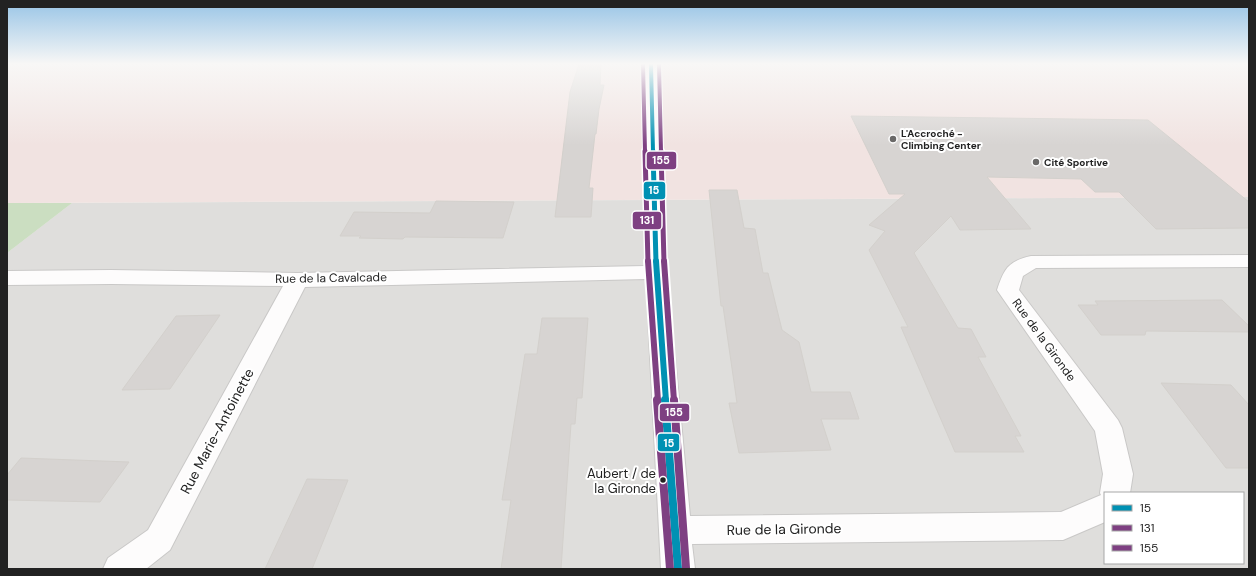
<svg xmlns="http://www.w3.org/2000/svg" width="1256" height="576" font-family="'DM Sans',sans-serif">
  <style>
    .residential { fill: #dfdedc; fill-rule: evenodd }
    .commercial { fill: #f1e3e1 }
    .forest { fill: #cbdec1 }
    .building { fill: #d7d4d2; stroke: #d3d0cc }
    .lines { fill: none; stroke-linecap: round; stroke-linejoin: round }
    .street-casing { stroke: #c9c8c7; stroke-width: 2 }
    .street { fill: #fdfcfc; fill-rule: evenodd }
    .bus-1-far3-casing { stroke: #fff; stroke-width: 6 }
    .bus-1-far2-casing { stroke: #fff; stroke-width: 8 }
    .bus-1-far1-casing { stroke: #fff; stroke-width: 10 }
    .bus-1-casing { stroke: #fff; stroke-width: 11 }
    .bus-2-far3-casing { stroke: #fff; stroke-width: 6 }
    .bus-2-far2-casing { stroke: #fff; stroke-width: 8 }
    .bus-2-far1-casing { stroke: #fff; stroke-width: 10 }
    .bus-2-casing { stroke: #fff; stroke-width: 11 }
    .bus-3-far3-casing { stroke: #fff; stroke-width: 6 }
    .bus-3-far2-casing { stroke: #fff; stroke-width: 8 }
    .bus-3-far1-casing { stroke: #fff; stroke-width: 10 }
    .bus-3-casing { stroke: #fff; stroke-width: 11 }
    .bus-1-far3 { stroke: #0091b3; stroke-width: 4 }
    .bus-1-far2 { stroke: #0091b3; stroke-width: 5 }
    .bus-1-far1 { stroke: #0091b3; stroke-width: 6 }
    .bus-1 { stroke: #0091b3; stroke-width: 8 }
    .bus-2-far3 { stroke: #7e4082; stroke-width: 4 }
    .bus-2-far2 { stroke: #7e4082; stroke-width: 5 }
    .bus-2-far1 { stroke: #7e4082; stroke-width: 6 }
    .bus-2 { stroke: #7e4082; stroke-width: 8 }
    .bus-3-far3 { stroke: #7e4082; stroke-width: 4 }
    .bus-3-far2 { stroke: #7e4082; stroke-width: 5 }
    .bus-3-far1 { stroke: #7e4082; stroke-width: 6 }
    .bus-3 { stroke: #7e4082; stroke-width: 8 }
    .poi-dot { fill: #6a6968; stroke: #fff; stroke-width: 1.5 }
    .bus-dot { fill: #222; stroke: #fff; stroke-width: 1.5 }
    .labels { text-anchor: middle; stroke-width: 4; stroke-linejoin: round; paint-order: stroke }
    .far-poi-label { font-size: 10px; font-weight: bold; fill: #222; stroke: #fff; text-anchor: start }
    .street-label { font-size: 12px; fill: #222; stroke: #fff }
    .near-bus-label { font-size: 13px; fill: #222; stroke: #fff; text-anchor: end }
    .near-street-label { font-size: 14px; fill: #222; stroke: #fff }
    .line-badge { stroke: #fff; stroke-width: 1.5 }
    .badge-label { font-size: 11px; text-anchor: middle; font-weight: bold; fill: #fff }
  </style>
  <rect width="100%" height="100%" fill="#f0eeeb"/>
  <path class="residential" d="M1249,197V569H7V253L72,203ZM1105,493H1243V563H1105Z"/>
  <path class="commercial" d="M7,64H1249V197L7,203Z"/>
  <path class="forest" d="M7,203H72L7,253Z"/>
  <path class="building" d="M579,64H601L600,85H604L599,109L596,134H595L589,188H593L591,217H555L570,92Z
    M851,116L1148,120L1249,202V228L1156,229L1119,192H1095L1081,179L987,177L1031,229L960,230L951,216L914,253L958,328L971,329L986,357H978L1021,436H1015L1024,452H955L901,327H908L869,250L885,231L869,225L905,194H889Z
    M709,190H737L744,228L755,229L763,273H768L782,330L799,342L811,392H850L859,419H821L831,450L739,453L729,403H737L723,306H721Z
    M436,201L514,202L503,238L405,237L403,239L359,238L361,236H340L354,212L430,213Z
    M1222,300L1249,326V332L1146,331L1145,335H1101L1078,305H1098L1095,301Z
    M220,315L170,389L122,390L176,316Z
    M542,318H588L582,398H577L575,424H571L561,569H501L511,500H502L525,354H537Z
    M1161,383L1231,385L1249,405V468H1226Z
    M21,458L129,462L100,502L7,500V475Z
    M307,479L348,480L312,569H265Z"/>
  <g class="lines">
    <defs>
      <path id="street" d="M644,64H658L667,272L690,516L1061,512L1101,495L1100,493L1103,474L1095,431L997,290C1004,269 1008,261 1031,256L1249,255V267L1036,268L1023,276L1019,290L1118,420L1122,428L1133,474L1130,493H1105V522L1063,540L692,544L695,569H661L646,279L305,287L170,550L146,569H103L108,558L148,530L283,286L111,284L7,285V271L111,270L297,273L645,266Z"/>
    </defs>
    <use href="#street" class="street-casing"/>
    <use href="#street" class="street"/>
    <defs>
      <path id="bus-1-far3" d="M651,64L653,152"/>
      <path id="bus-1-far2" d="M653,151L656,262"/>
      <path id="bus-1-far1" d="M656,261L666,401"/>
      <path id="bus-1" d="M665,400L678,569"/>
      <path id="bus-2-far3" d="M643,64L645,152"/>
      <path id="bus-2-far2" d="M645,151L648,262"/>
      <path id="bus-2-far1" d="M648,261L658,401"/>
      <path id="bus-2" d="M657,400L670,569"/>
      <path id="bus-3-far3" d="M659,64L661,152"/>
      <path id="bus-3-far2" d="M661,151L664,262"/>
      <path id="bus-3-far1" d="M664,261L674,401"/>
      <path id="bus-3" d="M674,400L686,568"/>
    </defs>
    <use href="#bus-1-far3" class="bus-1-far3-casing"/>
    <use href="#bus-1-far2" class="bus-1-far2-casing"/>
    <use href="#bus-1-far1" class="bus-1-far1-casing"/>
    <use href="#bus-1" class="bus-1-casing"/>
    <use href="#bus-2-far3" class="bus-2-far3-casing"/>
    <use href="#bus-2-far2" class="bus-2-far2-casing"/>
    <use href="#bus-2-far1" class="bus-2-far1-casing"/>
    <use href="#bus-2" class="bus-2-casing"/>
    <use href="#bus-3-far3" class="bus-3-far3-casing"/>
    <use href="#bus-3-far2" class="bus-3-far2-casing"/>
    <use href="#bus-3-far1" class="bus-3-far1-casing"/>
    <use href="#bus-3" class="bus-3-casing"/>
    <use href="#bus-1-far3" class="bus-1-far3"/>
    <use href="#bus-1-far2" class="bus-1-far2"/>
    <use href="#bus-1-far1" class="bus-1-far1"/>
    <use href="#bus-1" class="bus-1"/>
    <use href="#bus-2-far3" class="bus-2-far3"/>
    <use href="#bus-2-far2" class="bus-2-far2"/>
    <use href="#bus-2-far1" class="bus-2-far1"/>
    <use href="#bus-2" class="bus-2"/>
    <use href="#bus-3-far3" class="bus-3-far3"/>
    <use href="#bus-3-far2" class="bus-3-far2"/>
    <use href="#bus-3-far1" class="bus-3-far1"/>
    <use href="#bus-3" class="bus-3"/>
  </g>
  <linearGradient id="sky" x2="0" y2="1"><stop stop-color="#97c4e6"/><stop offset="0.44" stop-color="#f8f7f6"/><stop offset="1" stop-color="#f8f7f6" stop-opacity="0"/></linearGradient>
  <rect width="1256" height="145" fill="url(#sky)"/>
  <g class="poi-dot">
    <circle cx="893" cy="139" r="4"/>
    <circle cx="1036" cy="162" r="4"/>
  </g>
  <circle class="bus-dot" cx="663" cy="480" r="3.5"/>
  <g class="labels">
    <g class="far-poi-label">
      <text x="901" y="137">L'Accroché -<tspan x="901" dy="12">Climbing Center</tspan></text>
      <text x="1044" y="166">Cité Sportive</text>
    </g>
    <g class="street-label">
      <text transform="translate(331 278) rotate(-1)" y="4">Rue de la Cavalcade</text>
      <text transform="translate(1044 340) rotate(54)" y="4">Rue de la Gironde</text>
    </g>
    <g class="near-bus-label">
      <text x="656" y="478">Aubert / de<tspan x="656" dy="15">la Gironde</tspan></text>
    </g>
    <g class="near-street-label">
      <text transform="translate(217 431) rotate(-62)" y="5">Rue Marie-Antoinette</text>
      <text transform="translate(784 529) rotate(-1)" y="5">Rue de la Gironde</text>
    </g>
  </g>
  <g class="line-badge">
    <rect x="646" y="151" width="31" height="19" rx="4" fill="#7e4082"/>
    <rect x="643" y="181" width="23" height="19" rx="4" fill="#0091b3"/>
    <rect x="632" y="211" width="30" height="19" rx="4" fill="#7e4082"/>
    <rect x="659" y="403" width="31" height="19" rx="4" fill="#7e4082"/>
    <rect x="657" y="433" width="23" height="19" rx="4" fill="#0091b3"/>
  </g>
  <g class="badge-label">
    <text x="661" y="164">155</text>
    <text x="654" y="194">15</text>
    <text x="647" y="224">131</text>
    <text x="674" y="416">155</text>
    <text x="669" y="447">15</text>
  </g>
  <rect width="1256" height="576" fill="none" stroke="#222222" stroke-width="16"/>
  <rect x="1104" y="492" width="140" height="72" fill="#ffffff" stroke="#a7a7a7"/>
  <rect x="1112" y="505" width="20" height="6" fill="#0091b3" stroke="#a7a7a7"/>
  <text x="1140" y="512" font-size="12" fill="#222222">15</text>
  <rect x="1112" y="525" width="20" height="6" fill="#7e4082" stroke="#a7a7a7"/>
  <text x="1140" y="532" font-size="12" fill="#222222">131</text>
  <rect x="1112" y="545" width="20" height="6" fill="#7e4082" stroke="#a7a7a7"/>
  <text x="1140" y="552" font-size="12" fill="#222222">155</text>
</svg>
